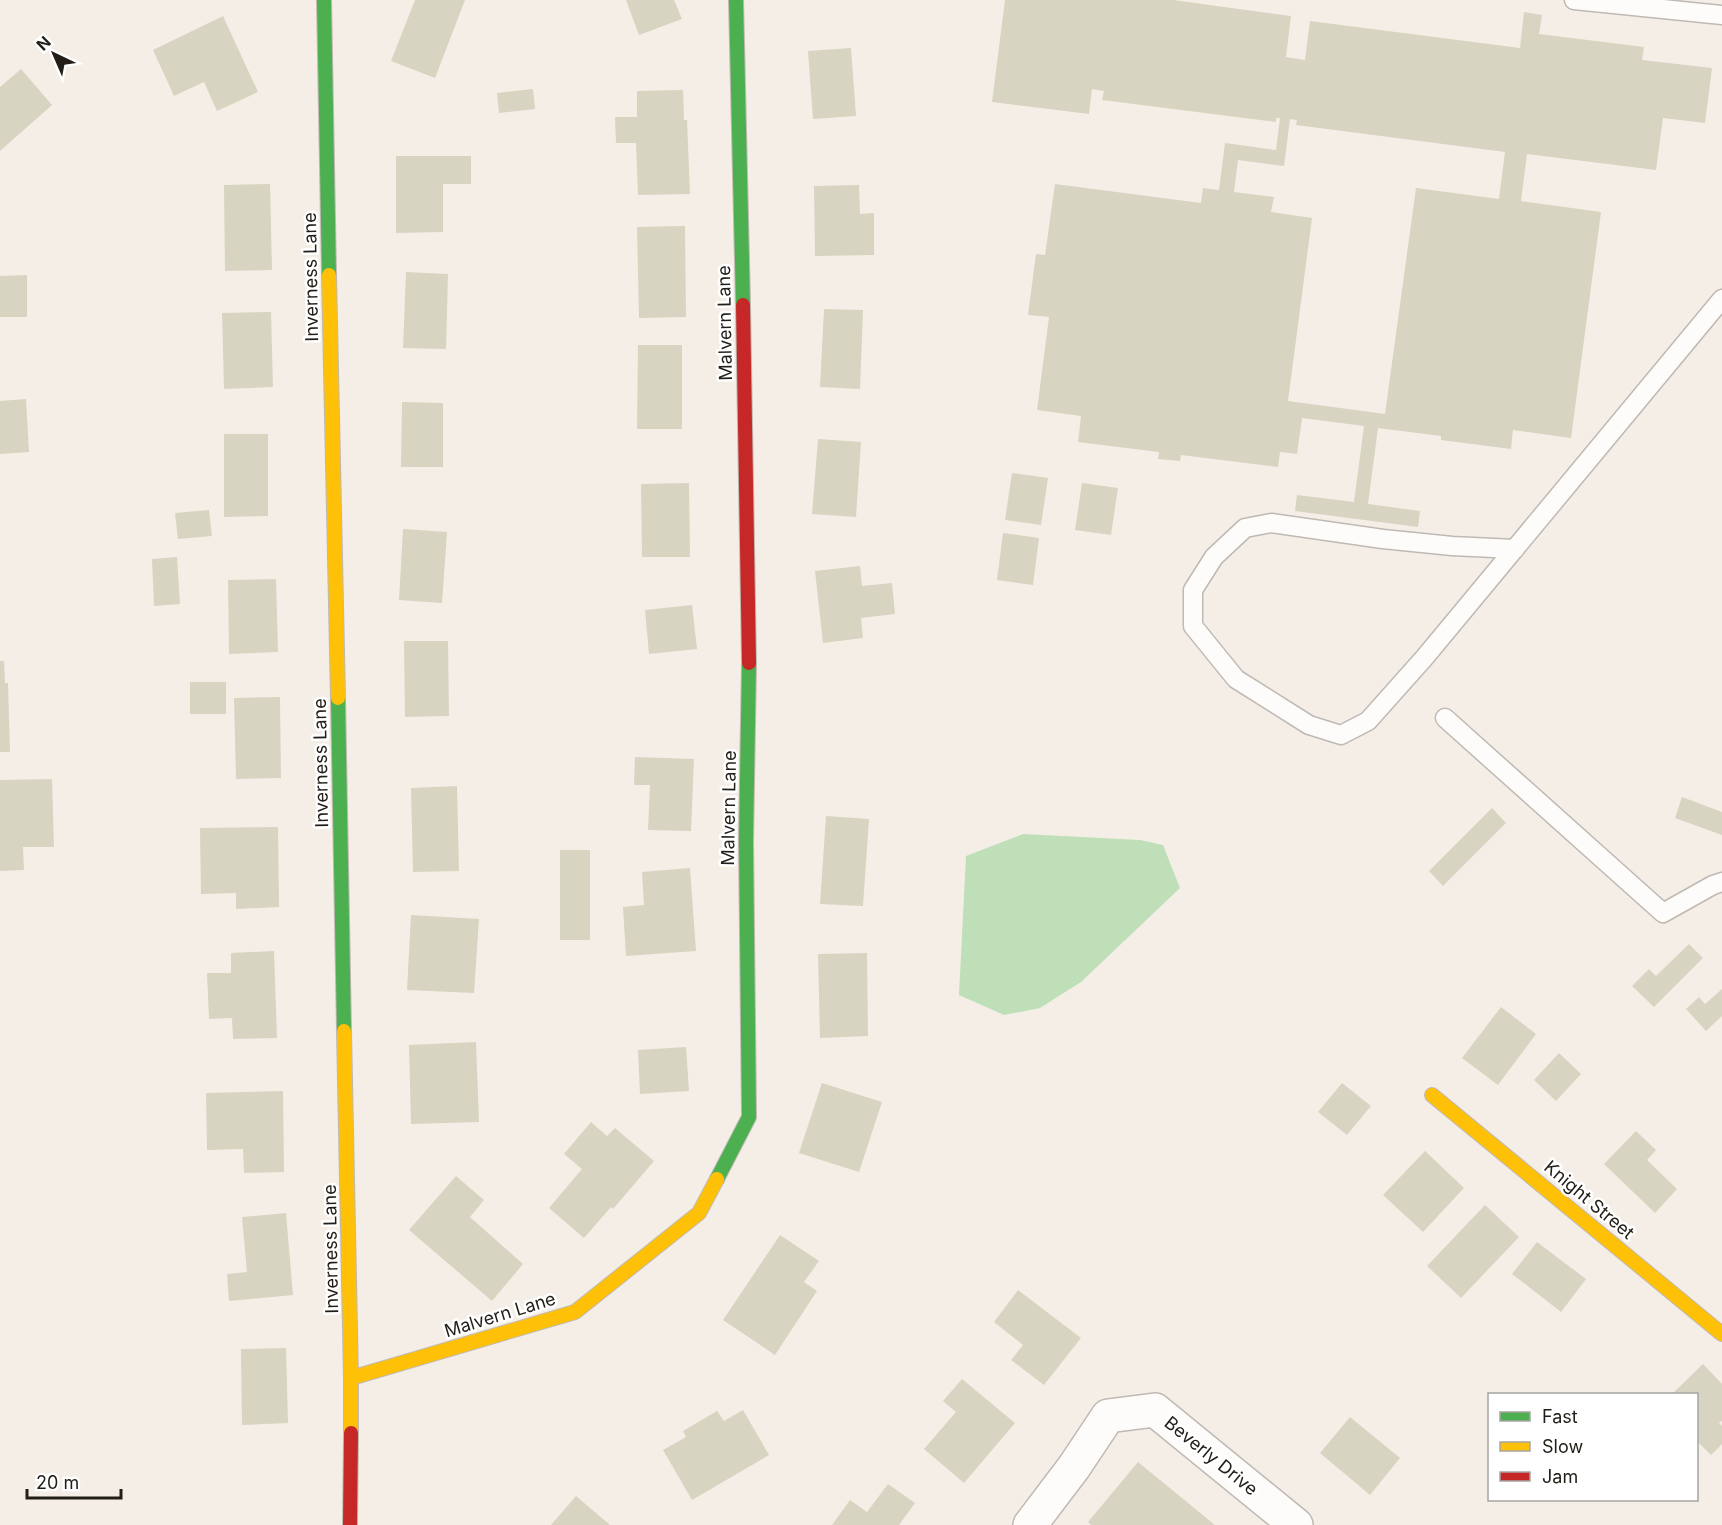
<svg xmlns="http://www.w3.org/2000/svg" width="1722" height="1525" font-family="Inter,sans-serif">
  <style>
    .water { fill: #bfdfb8 }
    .building { fill: #d7d4c2; fill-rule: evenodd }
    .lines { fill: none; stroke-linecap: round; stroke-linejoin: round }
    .lane-casing { stroke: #bfb9b3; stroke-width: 21 }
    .street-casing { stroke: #bfb9b3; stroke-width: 36 }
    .fast-casing { stroke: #bfb9b3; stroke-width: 16 }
    .slow-casing { stroke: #bfb9b3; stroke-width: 16 }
    .jam-casing { stroke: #bfb9b3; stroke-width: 16 }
    .lane { stroke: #fefcfb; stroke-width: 18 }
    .street { stroke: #fefcfb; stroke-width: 33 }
    .fast { stroke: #4caf50; stroke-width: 14 }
    .slow { stroke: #ffc107; stroke-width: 14 }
    .jam { stroke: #c62828; stroke-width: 14 }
    .labels { text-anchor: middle; stroke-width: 5; stroke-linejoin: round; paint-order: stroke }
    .street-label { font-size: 18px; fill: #211d17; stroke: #fff }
  </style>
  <rect width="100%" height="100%" fill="#f5eee6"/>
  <path class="water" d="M1023,834L1140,840L1163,845L1180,888L1081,982L1040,1008L1004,1015L959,995L966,856Z"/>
  <path class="building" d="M415,0H465L435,78L391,61Z
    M626,0H674L682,19L639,35Z
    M1005,0H1173L1291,16L1286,57L1305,60L1310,21L1520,48L1524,12L1542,15L1539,34L1644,47L1642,60L1712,68L1705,123L1663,118L1656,170L1527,154L1521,201L1601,212L1571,438L1513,430L1511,449L1441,440V436L1378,428L1368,504L1420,511L1418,527L1295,511L1297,495L1354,502L1364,426L1302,418L1297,454L1280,452L1278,467L1181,455L1180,461L1158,459L1159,452L1078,442L1081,416L1037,410L1049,317L1028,315L1036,254L1045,255L1055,184L1201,203L1203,188L1219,190L1225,143L1276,150L1280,118H1276V122L1102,100L1104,91L1092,89L1089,114L992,102ZM1290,119L1297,120L1296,125L1505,152L1499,199L1416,188L1385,414L1288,401L1312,218L1271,212L1274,197L1234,192L1238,160L1284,166Z
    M223,16L258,92L217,111L204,82L174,96L153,50Z
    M851,48L856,116L813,119L808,51Z
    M21,69L52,105L0,151V87Z
    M533,89L535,109L499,113L497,93Z
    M683,90L684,120H687L690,194L638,195L636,143H616L615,117H637V91Z
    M396,156H471V184H443V232L396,233Z
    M270,184L272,270L225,271L224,185Z
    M859,185L860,214L874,213V255L815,256L814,186Z
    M685,226L686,317L639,318L637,227Z
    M406,272L448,274L446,349L403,348Z
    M27,275V317H0V276Z
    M824,309L863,310L860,389L820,387Z
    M271,312L273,387L224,389L222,313Z
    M638,345H682V429H637Z
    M26,399L29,452L0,454V401Z
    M402,402L443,403V467H401Z
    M224,434H268V516L224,517Z
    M818,439L861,442L856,517L812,514Z
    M1012,473L1048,478L1041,525L1005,520Z
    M689,483L690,557H642L641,484Z
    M1082,483L1118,488L1111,535L1075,530Z
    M209,510L212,536L178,539L175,513Z
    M403,529L447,532L442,603L399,600Z
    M1003,533L1039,538L1033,585L997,580Z
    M177,557L180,604L154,606L152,559Z
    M860,566L862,586L892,583L895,614L861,618L863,638L823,643L815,571Z
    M276,579L278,652L229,654L228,580Z
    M692,605L697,649L649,654L645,610Z
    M404,641H448L449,716L405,717Z
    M0,661H4L5,683H8L10,752H0Z
    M190,682H226V714H190Z
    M280,697L281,778L236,779L234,698Z
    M635,757L694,759L691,831L648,830L650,785H634Z
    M52,779L54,847H23L24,870L0,871V780Z
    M457,786L459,871L413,872L411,788Z
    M1682,797L1722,812V835L1675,818Z
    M1492,808L1506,823L1443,886L1429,871Z
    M826,816L869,819L863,906L820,904Z
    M278,827L279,907L236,909V893L201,894L200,828Z
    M560,850H590V940H560Z
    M690,868L696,951L626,956L623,907L644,905L642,872Z
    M411,915L479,919L474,993L407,990Z
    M1689,944L1703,958L1654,1007L1632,986L1649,969L1656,976Z
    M274,951L277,1038L233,1039L232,1018L209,1019L207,973H231V953Z
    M867,953L868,1036L820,1038L818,954Z
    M1722,989V1016L1706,1031L1686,1009L1699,997L1705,1004Z
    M1501,1007L1536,1034L1498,1085L1462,1058Z
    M476,1042L479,1122L411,1124L409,1045Z
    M686,1047L689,1091L640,1094L638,1050Z
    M1559,1053L1581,1074L1556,1101L1534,1080Z
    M822,1083L882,1102L859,1172L799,1153Z
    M1342,1083L1371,1106L1347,1135L1318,1112Z
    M283,1091L284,1172L244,1173L243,1149L207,1150L206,1093Z
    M591,1122L607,1136L615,1128L654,1161L613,1209L611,1207L584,1238L549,1208L582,1169L564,1154Z
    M1636,1131L1656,1150L1647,1160L1677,1189L1655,1213L1604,1164Z
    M1425,1151L1464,1188L1423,1232L1383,1195Z
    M456,1176L484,1200L470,1217L523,1264L492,1301L409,1230Z
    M1485,1205L1519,1237L1461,1298L1427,1266Z
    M286,1213L293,1295L229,1301L227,1274L247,1272L242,1217Z
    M780,1235L819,1261L804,1282L817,1291L775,1355L723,1320Z
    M1537,1242L1586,1279L1561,1312L1512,1274Z
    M1018,1290L1081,1338L1044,1385L1011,1360L1023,1345L994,1322Z
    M286,1348L288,1423L242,1425L241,1349Z
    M1703,1364L1722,1384V1421L1719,1423L1722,1426V1444L1711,1455L1696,1440V1394H1672Z
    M962,1379L1015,1423L964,1483L924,1449L956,1412L943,1401Z
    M743,1410L769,1455L692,1500L663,1450L686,1437L683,1431L717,1411L724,1421Z
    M1350,1417L1400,1458L1370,1495L1320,1453Z
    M1138,1462L1215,1525H1091L1088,1522Z
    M888,1484L915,1503L899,1525H832L850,1500L867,1512Z
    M576,1496L610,1525H551Z"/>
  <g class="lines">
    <defs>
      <path id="lane" d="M1574,0L1722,15
        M1515,549L1452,546L1383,539L1271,523L1245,528L1214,557L1193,590V626L1236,679L1309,725L1341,735L1368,721L1425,657L1722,299
        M1445,718L1663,913L1713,885L1722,882"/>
      <path id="street" d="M1030,1525L1074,1467L1108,1416L1155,1410L1296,1525"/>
      <path id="fast" d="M324,0L329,275
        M736,0L743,305
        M338,698L344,1031
        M717,1179L749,1117L746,841L749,663"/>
      <path id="slow" d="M329,275L338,698
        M344,1031L351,1378V1433
        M1432,1095L1722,1334
        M351,1378L575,1312L699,1213L717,1179"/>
      <path id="jam" d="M743,305L749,663
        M350,1525L351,1433"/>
    </defs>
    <use href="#lane" class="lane-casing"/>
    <use href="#street" class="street-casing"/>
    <use href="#fast" class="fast-casing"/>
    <use href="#slow" class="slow-casing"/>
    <use href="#jam" class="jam-casing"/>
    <use href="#lane" class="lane"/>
    <use href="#street" class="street"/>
    <use href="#fast" class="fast"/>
    <use href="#slow" class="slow"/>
    <use href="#jam" class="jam"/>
  </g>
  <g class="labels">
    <g class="street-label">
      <text transform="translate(311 277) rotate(-91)" y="6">Inverness Lane</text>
      <text transform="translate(725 323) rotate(-91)" y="6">Malvern Lane</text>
      <text transform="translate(321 763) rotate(-91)" y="6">Inverness Lane</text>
      <text transform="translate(729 808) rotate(-89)" y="6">Malvern Lane</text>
      <text transform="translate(1589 1200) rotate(40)" y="6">Knight Street</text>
      <text transform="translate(331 1249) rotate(-91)" y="6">Inverness Lane</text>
      <text transform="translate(500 1315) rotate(-17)" y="6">Malvern Lane</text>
      <text transform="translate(1211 1456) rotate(39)" y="6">Beverly Drive</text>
    </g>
  </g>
  <rect x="1488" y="1393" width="210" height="108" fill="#ffffff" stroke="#a6a5a2" stroke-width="1.5"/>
  <rect x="1500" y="1412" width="30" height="9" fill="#4caf50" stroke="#a6a5a2" stroke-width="1.5"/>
  <text x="1542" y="1423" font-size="18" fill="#211d17">Fast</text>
  <rect x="1500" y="1442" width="30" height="9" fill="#ffc107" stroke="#a6a5a2" stroke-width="1.5"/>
  <text x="1542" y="1453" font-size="18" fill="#211d17">Slow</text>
  <rect x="1500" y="1472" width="30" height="9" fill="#c62828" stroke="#a6a5a2" stroke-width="1.5"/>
  <text x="1542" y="1483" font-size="18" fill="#211d17">Jam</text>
  <g transform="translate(54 54) rotate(316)" stroke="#ffffff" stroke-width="4.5" paint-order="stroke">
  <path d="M0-4.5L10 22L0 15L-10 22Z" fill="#211d17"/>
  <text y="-9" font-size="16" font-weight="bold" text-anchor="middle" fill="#211d17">N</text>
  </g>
  <path d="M27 1489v9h94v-9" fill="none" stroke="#211d17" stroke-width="3"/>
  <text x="36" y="1489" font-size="18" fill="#211d17" stroke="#ffffff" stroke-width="4.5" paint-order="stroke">20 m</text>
</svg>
